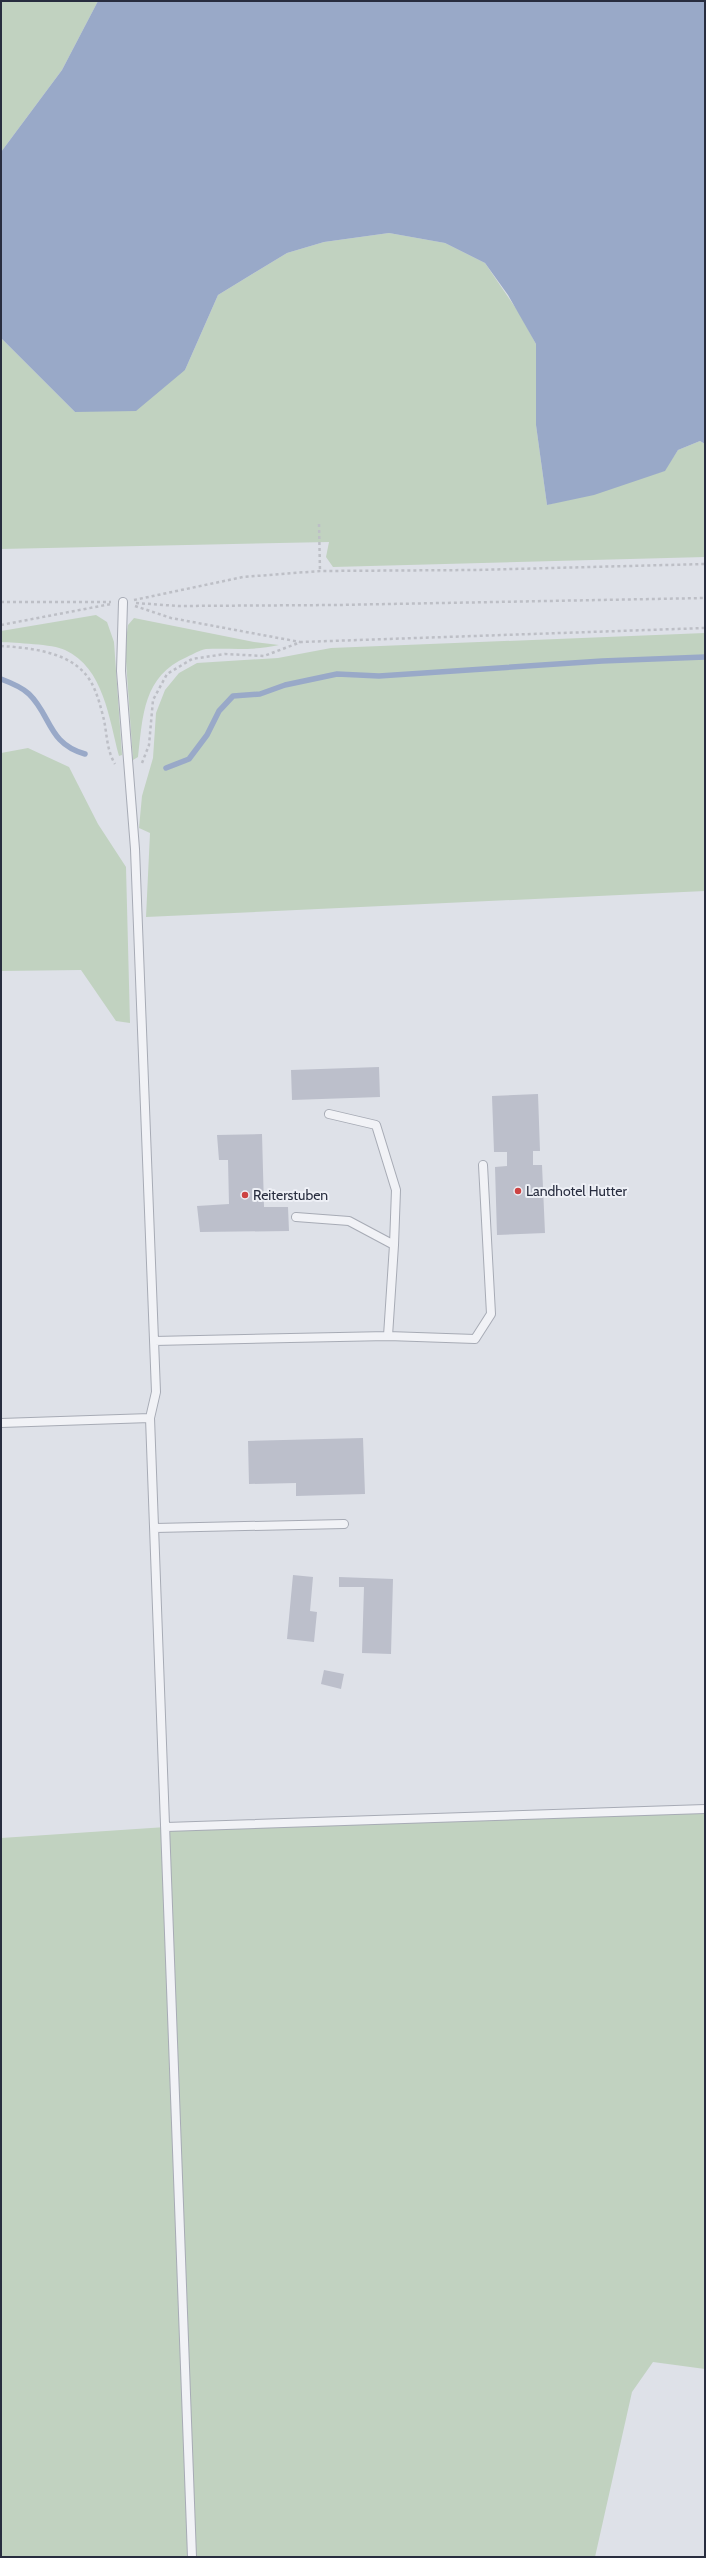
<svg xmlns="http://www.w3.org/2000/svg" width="706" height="2558" font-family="Cabin,sans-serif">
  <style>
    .green { fill: #c1d2c0 }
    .water { fill: #99a9c8 }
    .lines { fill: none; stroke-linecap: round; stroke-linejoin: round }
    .stream { stroke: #99a9c8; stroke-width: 5.5 }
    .building { fill: #bcbfcb }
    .service-casing { stroke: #a7abb5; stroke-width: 10 }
    .path { stroke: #bdbfc6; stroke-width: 2.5; stroke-dasharray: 3 3; stroke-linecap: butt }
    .service { stroke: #f1f2f6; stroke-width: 8 }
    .poi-dot { fill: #cd4343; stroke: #eef0f6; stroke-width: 1.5 }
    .labels { text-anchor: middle; stroke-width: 4; stroke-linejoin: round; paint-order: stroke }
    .poi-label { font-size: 14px; fill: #282d3f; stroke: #eef0f6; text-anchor: start }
  </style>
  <rect width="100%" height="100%" fill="#dee1e8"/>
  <path class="green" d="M1,1H98L62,70L1,152Z
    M389,233L445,243L485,263L519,313L536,344V425L547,505L664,471L678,450L700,441L705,444V557L333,567L326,557L329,542L1,549V338L75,412L185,370L218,295L287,253L324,242Z
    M96,615L107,622L114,642L122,755L119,756C109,719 104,668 65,650C53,644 15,643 1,642V631Z
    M134,618L254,642L279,645C254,651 232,648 206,649C200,650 193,654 187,657C143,676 143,715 138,757L133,760L125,647L128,625Z
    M705,633V891L146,917L150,833L139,828L142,796L153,758L156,713L165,690L179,673L197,663L278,658L331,648Z
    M28,748L69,767L98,824L126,867L130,1023L116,1021L81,970L1,971V753Z
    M705,1810V2369L653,2362L632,2392L595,2557H1V1838L166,1827Z"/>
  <path class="water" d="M98,1H705V444L700,441L678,450L665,471L594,495L547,505L536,425V344L508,295L485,263L445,243L389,233L324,242L287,253L218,295L185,370L136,411L75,412L1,338V152L62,70Z"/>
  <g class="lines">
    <path class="stream" d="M1,679C9,682 23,688 29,694C51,715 48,744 85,754
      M166,768L189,759L207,735L219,711L233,696L260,694L285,685L337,674L379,676L602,661L705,657"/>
  </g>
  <path class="building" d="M379,1067L380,1097L292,1100L291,1070Z
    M538,1094L540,1151H533V1165H542L545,1233L497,1235L495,1167L507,1166V1152H494L492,1096Z
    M262,1134L264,1207H288L289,1231L200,1232L197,1206L229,1204L228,1160H219L217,1135Z
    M363,1438L365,1494L296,1496V1483L249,1484L248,1441Z
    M293,1575L313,1577L310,1611L317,1612L314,1642L287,1639Z
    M339,1577L393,1579L391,1654L362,1653L364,1587H339Z
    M324,1670L344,1674L341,1689L321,1684Z"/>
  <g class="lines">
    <defs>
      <path id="service" d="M123,602L121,671L135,849L156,1392L150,1418L192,2557
        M329,1114L376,1125L396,1190L394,1245
        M388,1336L475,1339L491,1314L483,1165
        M154,1341L388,1336L394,1245L349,1221L296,1217
        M1,1423L150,1418
        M155,1528L344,1524
        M166,1827L705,1809"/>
    </defs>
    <use href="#service" class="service-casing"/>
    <path class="path" d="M319,524L320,571
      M134,600L243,577L320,571L475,570L705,564
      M1,602H111
      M136,603L178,606L337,605L705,598
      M135,606L171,618L300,642
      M1,625L111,604
      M1,646C32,648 74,652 91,682C97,692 101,708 104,720C107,735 107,751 115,764
      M142,763L149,745L153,700L167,674L192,659L225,654L264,656L301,642L705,628"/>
    <use href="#service" class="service"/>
  </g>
  <g class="poi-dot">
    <circle cx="518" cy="1191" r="4"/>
    <circle cx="245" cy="1195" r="4"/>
  </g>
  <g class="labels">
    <g class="poi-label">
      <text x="526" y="1196">Landhotel Hutter</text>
      <text x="253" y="1200">Reiterstuben</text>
    </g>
  </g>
  <rect width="706" height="2558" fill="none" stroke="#282d3f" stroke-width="4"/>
</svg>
